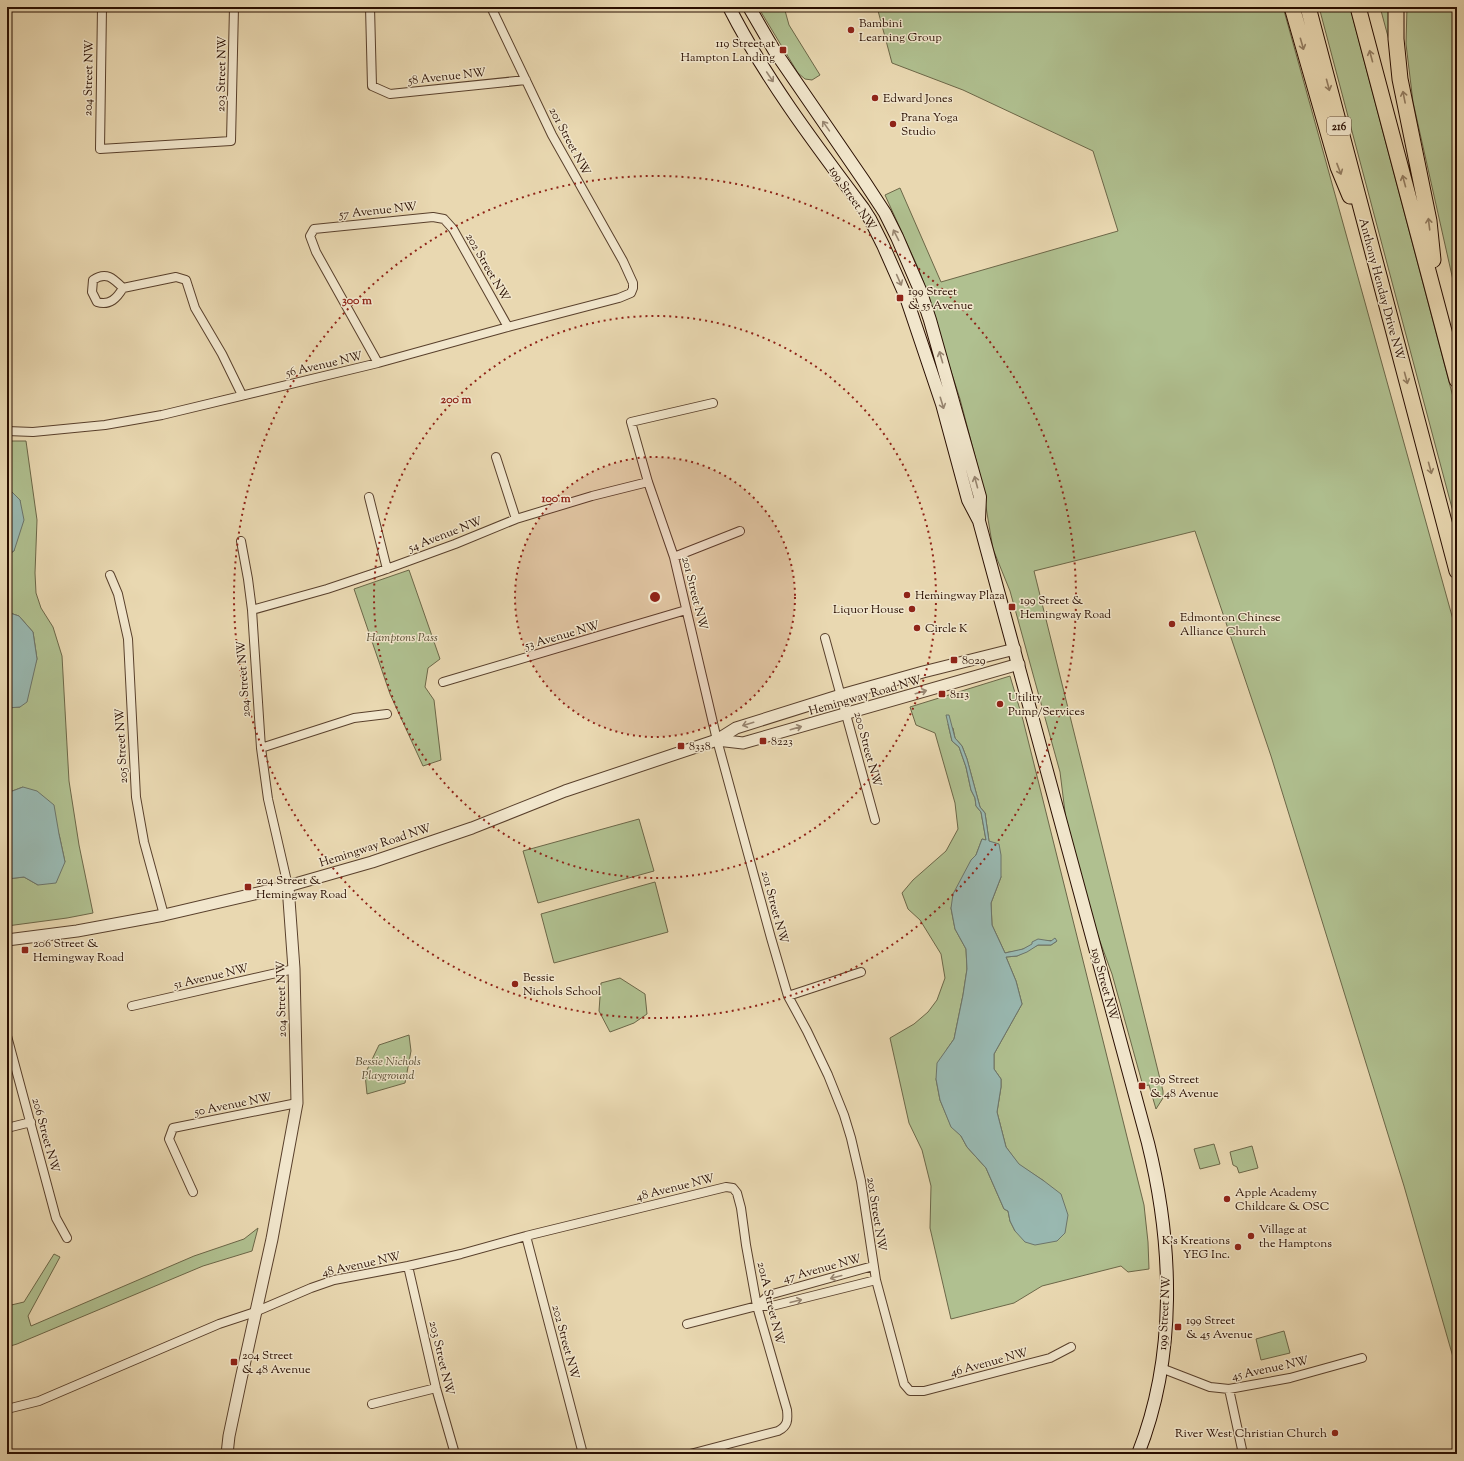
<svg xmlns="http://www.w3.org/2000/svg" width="1464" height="1461" font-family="'Sorts Mill Goudy',serif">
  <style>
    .green { fill: #b0c090; stroke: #6c6748; fill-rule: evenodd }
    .water { fill: #99b9b2; stroke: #6c756b }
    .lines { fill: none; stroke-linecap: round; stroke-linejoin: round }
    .minor-casing { stroke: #59402c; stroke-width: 10 }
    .tertiary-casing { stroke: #59402c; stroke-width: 13 }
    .secondary-casing { stroke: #290e00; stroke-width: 14 }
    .motorway-casing { stroke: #290e00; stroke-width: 17 }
    .minor { stroke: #f1e6cc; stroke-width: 8 }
    .tertiary { stroke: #f1e6cc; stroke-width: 11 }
    .secondary { stroke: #f1e6cc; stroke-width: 12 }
    .motorway { stroke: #e9d8b1; stroke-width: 15 }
    .oneway { stroke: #937d61 }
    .oneway2 { stroke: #978570 }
    .ring { fill: none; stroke: #8f2418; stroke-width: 2; stroke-dasharray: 2 4 }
    .poi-dot { fill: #8f2418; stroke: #f1e6cc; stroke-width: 1.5 }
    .labels { text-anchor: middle; stroke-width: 3; stroke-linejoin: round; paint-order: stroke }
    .shield { fill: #f1e6cc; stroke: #654f3d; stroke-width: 1 }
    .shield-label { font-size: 11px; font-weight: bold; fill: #290e00 }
    .poi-label { font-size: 12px; fill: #290e00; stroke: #f1e6cc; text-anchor: start }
    .street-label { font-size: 12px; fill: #290e00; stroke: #f1e6cc }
    .park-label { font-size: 12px; font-style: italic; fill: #584c32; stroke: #f1e6cc }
    .centre { fill: #8f2418; stroke: #f1e6cc; stroke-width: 2 }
    .ring-label { font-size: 12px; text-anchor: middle; font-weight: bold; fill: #8f2418; stroke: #f1e6cc; stroke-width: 3; stroke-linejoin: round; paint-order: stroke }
  </style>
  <rect width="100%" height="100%" fill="#e9d8b1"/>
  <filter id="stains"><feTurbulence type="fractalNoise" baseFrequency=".005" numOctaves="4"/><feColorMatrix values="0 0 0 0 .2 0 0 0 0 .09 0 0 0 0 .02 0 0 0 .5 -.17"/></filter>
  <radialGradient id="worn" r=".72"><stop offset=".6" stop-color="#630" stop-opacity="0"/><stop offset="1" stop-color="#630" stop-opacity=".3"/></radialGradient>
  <path class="green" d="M758,7H784L789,25L820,75L812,80L805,79L798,73Z
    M877,7H1283L1457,634V1371L1404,1186L1271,756L1195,531L1034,571L1163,1091V1098L1156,1109L1149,1085L1143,1086L1112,974L1094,925L1066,820L1060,772L1010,591L993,549L982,483L960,399L940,337L929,297L919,270L885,195L900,188L941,282L1118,231L1093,151L963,90L892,63Z
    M1319,7H1350L1457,412V527Z
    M1380,7H1392L1393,55Z
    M1407,7H1457V298L1413,102L1406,44Z
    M7,441H26L37,520L35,573L36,593L41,608L53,627L62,656L69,781L79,845L93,913L67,918L7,926V879L24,877L38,885L65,862L59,834L23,787L7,793V708L20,707L37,659L33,632L19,616L7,612V555L14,551L20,500L7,487Z
    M409,570L440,659L428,668L425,687L434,700L441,760L423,766L390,694L354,589Z
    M1010,676L1023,720L1144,1205L1148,1242L1149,1269L1128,1272L1121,1266L1042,1286L1014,1303L951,1319L930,1228L931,1186L922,1150L909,1123L890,1038L914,1024L928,1012L937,1000L945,978L941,954L920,920L908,909L902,893L913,880L946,851L958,829L955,803L935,733L916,725L910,707ZM948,724L953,728L955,738L962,746L967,759L980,807L985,813L989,841L1001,877L991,903L992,925L1005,953C1011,951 1017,952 1023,949C1038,944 1040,939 1057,941L1051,945H1038L1017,956L1006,957L1016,981L1022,1004L994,1054V1069L1001,1079V1087L997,1112L1006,1147L1019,1165L1044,1181L1015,1231L1010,1221L1008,1211L1004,1209L986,1168L967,1147L961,1136L951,1126L940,1100L936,1079L947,1049L954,1039L963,995L967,969L966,949L955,929L951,908L971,861L976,855L982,839L986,840L981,812L976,806L975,798L971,790L966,767L959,747L952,741Z
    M639,819L654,871L538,903L523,851Z
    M655,882L668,932L554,963L541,914Z
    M620,978L645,994L647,1014L634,1023L610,1032L599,1011L601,983Z
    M409,1035L411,1051L405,1083L367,1094L365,1074L379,1045Z
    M1214,1144L1220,1164L1200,1169L1194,1149Z
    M1252,1146L1258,1168L1239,1173L1237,1167L1233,1165L1230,1152Z
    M258,1228L252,1251L203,1266L17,1344L7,1347V1334L10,1333L7,1324V1306L24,1302L54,1254L60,1257L28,1316L31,1326L194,1256L244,1239Z
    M1284,1331L1290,1353L1261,1360L1256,1339Z"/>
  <path class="water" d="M7,487L20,500L24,520L14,551L7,555Z
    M7,612L19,616L33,632L37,659L27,702L20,707L7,708Z
    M946,715H949L955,738L962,746L967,759L980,807L985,813L989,841L999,844L1001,855V877L991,903L992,925L1005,953L1023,949L1032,944V942L1038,939L1051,941L1055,938L1057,941L1051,945H1038L1027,952L1017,956L1006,957L1016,981L1022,1004L994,1054V1069L1001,1079V1087L997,1112L1006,1147L1019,1164L1044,1181L1061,1194L1068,1215L1065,1233L1057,1241L1035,1245L1025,1242L1015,1231L1010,1221L1008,1211L1004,1209L986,1168L967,1147L961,1136L951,1127L940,1100L936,1079L937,1063L954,1039L963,995L967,969L966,949L955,929L951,908L953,894L971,860L976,855L982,839L986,840L981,812L976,806L975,798L971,790L966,767L959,747L952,741Z
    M23,787L37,791L54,805L59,834L65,862L56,883L38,885L24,877L7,879V793Z"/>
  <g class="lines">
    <defs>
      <path id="minor" d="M102,7L100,149L231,141L234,7
        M370,7L372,86L390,94L526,80
        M123,288C117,298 110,306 97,302L92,292L93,280C106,271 113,278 123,288L176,277L186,280L195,308L222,354L242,395
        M378,363L316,252L310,236L314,229L433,217L444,219L453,229L508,327
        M713,403L631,422L648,482L674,557L717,740L771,938L788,996L807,1031L828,1075L844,1115L851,1138L861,1181L876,1280L904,1384L910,1391H924L1050,1358L1071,1347
        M7,431L33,432L105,425L162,415L378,363L508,327L619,298L631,293L633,288V283L623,261L552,135L491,7
        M496,457L516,519
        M369,497L387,569
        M241,541L248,579L252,610L261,748L268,799L288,886
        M674,557L740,531
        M110,575L118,594L128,639L136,797L144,842L164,915
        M252,610L327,589L381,571L455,544L516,519L592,496L648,482
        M825,638L875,820
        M443,682L686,610
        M261,748L354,718L387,714
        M788,996L861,972
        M132,1006L294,969
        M7,1036L56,1218L67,1238
        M7,1128L31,1122
        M193,1192L169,1139L173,1128L297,1103
        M526,1236L583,1454
        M408,1266L436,1388L455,1454
        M757,1306L769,1295L873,1266
        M687,1324L757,1306H772L876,1280
        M1161,1368L1210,1387L1229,1389L1290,1378L1362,1358
        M1229,1389L1243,1454
        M372,1404L436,1388
        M7,1409L39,1401L219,1324L255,1312L311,1288L334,1280L408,1266L461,1254L526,1236L726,1187L733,1188L737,1193L741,1208L746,1245L757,1306L787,1410C788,1420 788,1426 778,1431L690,1454"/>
      <path id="tertiary" d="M717,740L743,743L1019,664
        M7,940L77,931L164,915L288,886L372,862L472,828L565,791L717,740L736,728L841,695L923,672L1015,649
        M227,1454L229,1436L241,1379L272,1239L297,1103L294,969L288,886"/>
      <path id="secondary" d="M729,7C765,78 815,144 863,208L870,219L883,245L906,297L942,404L968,500L979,521L1148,1143C1173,1244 1177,1356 1138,1454
        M749,7L774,50L864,181L885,213L897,237L920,290L930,320L980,497L979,519"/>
      <path id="motorway" d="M1292,7L1338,167L1350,196
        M1308,7L1457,571
        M1358,7L1457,380
        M1396,7V39L1400,79L1429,221L1433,260"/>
    </defs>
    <use href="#minor" class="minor-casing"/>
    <use href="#tertiary" class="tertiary-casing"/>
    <use href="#secondary" class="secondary-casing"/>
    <use href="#motorway" class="motorway-casing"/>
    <use href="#minor" class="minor"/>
    <use href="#tertiary" class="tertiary"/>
    <use href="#secondary" class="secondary"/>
    <use href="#motorway" class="motorway"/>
  </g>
  <defs><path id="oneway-shaft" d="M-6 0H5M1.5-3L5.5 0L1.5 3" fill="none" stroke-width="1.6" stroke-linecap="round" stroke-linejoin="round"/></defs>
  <g class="oneway">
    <use href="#oneway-shaft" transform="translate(1302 44) rotate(74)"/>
    <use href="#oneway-shaft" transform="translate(1371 56) rotate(-105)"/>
    <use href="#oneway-shaft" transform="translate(1328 85) rotate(75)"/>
    <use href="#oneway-shaft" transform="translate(1404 97) rotate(-101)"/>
    <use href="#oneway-shaft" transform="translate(1339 169) rotate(69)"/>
    <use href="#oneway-shaft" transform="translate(1404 181) rotate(-105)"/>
    <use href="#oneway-shaft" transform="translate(1429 224) rotate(-97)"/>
    <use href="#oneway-shaft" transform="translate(1406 378) rotate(75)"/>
    <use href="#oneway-shaft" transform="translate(1430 468) rotate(75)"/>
  </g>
  <g class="oneway2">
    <use href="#oneway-shaft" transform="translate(770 77) rotate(56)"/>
    <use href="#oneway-shaft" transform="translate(826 126) rotate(-125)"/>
    <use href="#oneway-shaft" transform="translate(896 235) rotate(-117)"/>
    <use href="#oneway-shaft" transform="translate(899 280) rotate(66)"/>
    <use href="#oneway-shaft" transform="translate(941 357) rotate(-106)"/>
    <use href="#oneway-shaft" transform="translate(942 403) rotate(73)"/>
    <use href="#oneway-shaft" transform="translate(976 482) rotate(-105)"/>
    <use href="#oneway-shaft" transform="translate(921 692) rotate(-16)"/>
    <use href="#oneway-shaft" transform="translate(748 724) rotate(163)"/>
    <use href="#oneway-shaft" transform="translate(796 728) rotate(-16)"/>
    <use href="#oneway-shaft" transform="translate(836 1277) rotate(165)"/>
    <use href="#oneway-shaft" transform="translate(796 1301) rotate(-14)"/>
  </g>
  <circle cx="655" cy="597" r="140" fill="#8f2418" fill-opacity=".12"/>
  <g class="ring">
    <circle cx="655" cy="597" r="140"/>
    <circle cx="655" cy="597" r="281"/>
    <circle cx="655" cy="597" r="421"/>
  </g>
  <g class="poi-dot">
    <circle cx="851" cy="30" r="4"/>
    <rect x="779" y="46" width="8" height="8" rx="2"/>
    <circle cx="875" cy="98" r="4"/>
    <circle cx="893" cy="124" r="4"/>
    <rect x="896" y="294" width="8" height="8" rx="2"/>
    <circle cx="907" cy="595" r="4"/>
    <rect x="1008" y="603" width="8" height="8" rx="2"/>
    <circle cx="912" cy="609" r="4"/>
    <circle cx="1172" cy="624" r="4"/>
    <circle cx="917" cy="628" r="4"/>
    <rect x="950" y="656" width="8" height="8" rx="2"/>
    <rect x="938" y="690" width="8" height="8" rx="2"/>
    <circle cx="1000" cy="704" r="4"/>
    <rect x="759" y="737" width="8" height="8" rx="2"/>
    <rect x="677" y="742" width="8" height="8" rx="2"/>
    <rect x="244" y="883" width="8" height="8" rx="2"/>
    <rect x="21" y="946" width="8" height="8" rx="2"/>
    <circle cx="515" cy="984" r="4"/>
    <rect x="1138" y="1082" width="8" height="8" rx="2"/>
    <circle cx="1227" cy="1199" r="4"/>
    <circle cx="1251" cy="1236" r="4"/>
    <circle cx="1238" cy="1247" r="4"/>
    <rect x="1174" y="1323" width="8" height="8" rx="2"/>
    <rect x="230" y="1358" width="8" height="8" rx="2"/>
    <circle cx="1335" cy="1433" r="4"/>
  </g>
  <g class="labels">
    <rect class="shield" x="1327" y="117" width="24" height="18" rx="3"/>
    <g class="shield-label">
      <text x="1339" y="130">216</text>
    </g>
    <g class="poi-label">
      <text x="859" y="27">Bambini<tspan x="859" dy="14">Learning Group</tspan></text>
      <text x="775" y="47" text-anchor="end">119 Street at<tspan x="775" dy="14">Hampton Landing</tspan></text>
      <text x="883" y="102">Edward Jones</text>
      <text x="901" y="121">Prana Yoga<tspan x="901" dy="14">Studio</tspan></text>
      <text x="908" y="295">199 Street<tspan x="908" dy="14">&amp; 55 Avenue</tspan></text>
      <text x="915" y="599">Hemingway Plaza</text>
      <text x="1020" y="604">199 Street &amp;<tspan x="1020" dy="14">Hemingway Road</tspan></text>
      <text x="904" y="613" text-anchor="end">Liquor House</text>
      <text x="1180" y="621">Edmonton Chinese<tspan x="1180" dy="14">Alliance Church</tspan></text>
      <text x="925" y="632">Circle K</text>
      <text x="962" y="664">8029</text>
      <text x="950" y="698">8113</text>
      <text x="1008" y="701">Utility<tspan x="1008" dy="14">Pump/Services</tspan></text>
      <text x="771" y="745">8223</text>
      <text x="689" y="750">8338</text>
      <text x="256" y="884">204 Street &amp;<tspan x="256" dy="14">Hemingway Road</tspan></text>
      <text x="33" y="947">206 Street &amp;<tspan x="33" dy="14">Hemingway Road</tspan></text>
      <text x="523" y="981">Bessie<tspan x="523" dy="14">Nichols School</tspan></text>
      <text x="1150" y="1083">199 Street<tspan x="1150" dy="14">&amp; 48 Avenue</tspan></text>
      <text x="1235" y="1196">Apple Academy<tspan x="1235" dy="14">Childcare &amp; OSC</tspan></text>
      <text x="1259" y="1233">Village at<tspan x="1259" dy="14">the Hamptons</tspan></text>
      <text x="1230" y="1244" text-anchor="end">K's Kreations<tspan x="1230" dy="14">YEG Inc.</tspan></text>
      <text x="1186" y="1324">199 Street<tspan x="1186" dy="14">&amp; 45 Avenue</tspan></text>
      <text x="242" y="1359">204 Street<tspan x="242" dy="14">&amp; 48 Avenue</tspan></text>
      <text x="1327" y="1437" text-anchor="end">River West Christian Church</text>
    </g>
    <g class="street-label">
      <text transform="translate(221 74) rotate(-89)" y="4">203 Street NW</text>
      <text transform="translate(447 76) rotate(-6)" y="4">58 Avenue NW</text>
      <text transform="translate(88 78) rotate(-89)" y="4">204 Street NW</text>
      <text transform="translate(570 141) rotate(62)" y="4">201 Street NW</text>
      <text transform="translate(853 198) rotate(56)" y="4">199 Street NW</text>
      <text transform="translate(378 210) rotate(-6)" y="4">57 Avenue NW</text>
      <text transform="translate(488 267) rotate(60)" y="4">202 Street NW</text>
      <text transform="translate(1382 289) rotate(75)" y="4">Anthony Henday Drive NW</text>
      <text transform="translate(324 364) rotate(-13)" y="4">56 Avenue NW</text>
      <text transform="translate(445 534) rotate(-21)" y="4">54 Avenue NW</text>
      <text transform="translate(695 593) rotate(76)" y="4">201 Street NW</text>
      <text transform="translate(562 635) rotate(-16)" y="4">53 Avenue NW</text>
      <text transform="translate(243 679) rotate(-94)" y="4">204 Street NW</text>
      <text transform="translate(865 695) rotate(-16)" y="4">Hemingway Road NW</text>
      <text transform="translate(121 746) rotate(-93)" y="4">205 Street NW</text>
      <text transform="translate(868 749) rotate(75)" y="4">200 Street NW</text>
      <text transform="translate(375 845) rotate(-18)" y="4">Hemingway Road NW</text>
      <text transform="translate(775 907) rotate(75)" y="4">201 Street NW</text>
      <text transform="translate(211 976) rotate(-13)" y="4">51 Avenue NW</text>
      <text transform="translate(1105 984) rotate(75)" y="4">199 Street NW</text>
      <text transform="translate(281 999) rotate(-91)" y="4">204 Street NW</text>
      <text transform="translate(233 1104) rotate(-11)" y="4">50 Avenue NW</text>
      <text transform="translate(46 1135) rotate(75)" y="4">206 Street NW</text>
      <text transform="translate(675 1187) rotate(-14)" y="4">48 Avenue NW</text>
      <text transform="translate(877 1214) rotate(81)" y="4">201 Street NW</text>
      <text transform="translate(361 1264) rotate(-12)" y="4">48 Avenue NW</text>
      <text transform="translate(822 1268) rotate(-15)" y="4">47 Avenue NW</text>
      <text transform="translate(771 1303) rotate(77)" y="4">201A Street NW</text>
      <text transform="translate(1164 1313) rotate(-87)" y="4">199 Street NW</text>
      <text transform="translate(566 1342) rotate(75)" y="4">202 Street NW</text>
      <text transform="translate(442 1358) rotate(77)" y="4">203 Street NW</text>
      <text transform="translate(989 1362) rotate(-15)" y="4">46 Avenue NW</text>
      <text transform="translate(1270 1368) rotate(-12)" y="4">45 Avenue NW</text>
    </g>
    <g class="park-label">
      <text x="402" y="641">Hamptons Pass</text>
      <text x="388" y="1065">Bessie Nichols<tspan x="388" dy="14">Playground</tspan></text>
    </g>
  </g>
  <circle cx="655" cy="597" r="6" class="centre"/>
  <g class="ring-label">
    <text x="357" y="304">300 m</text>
    <text x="456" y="403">200 m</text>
    <text x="556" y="502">100 m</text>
  </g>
  <rect width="1464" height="1461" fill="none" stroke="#e9d8b1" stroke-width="24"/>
  <rect x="8" y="8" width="1448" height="1445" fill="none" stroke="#290e00" stroke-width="2"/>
  <rect x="12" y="12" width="1440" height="1437" fill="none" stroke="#290e00"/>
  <rect width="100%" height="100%" filter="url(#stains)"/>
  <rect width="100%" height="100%" fill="url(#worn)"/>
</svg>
